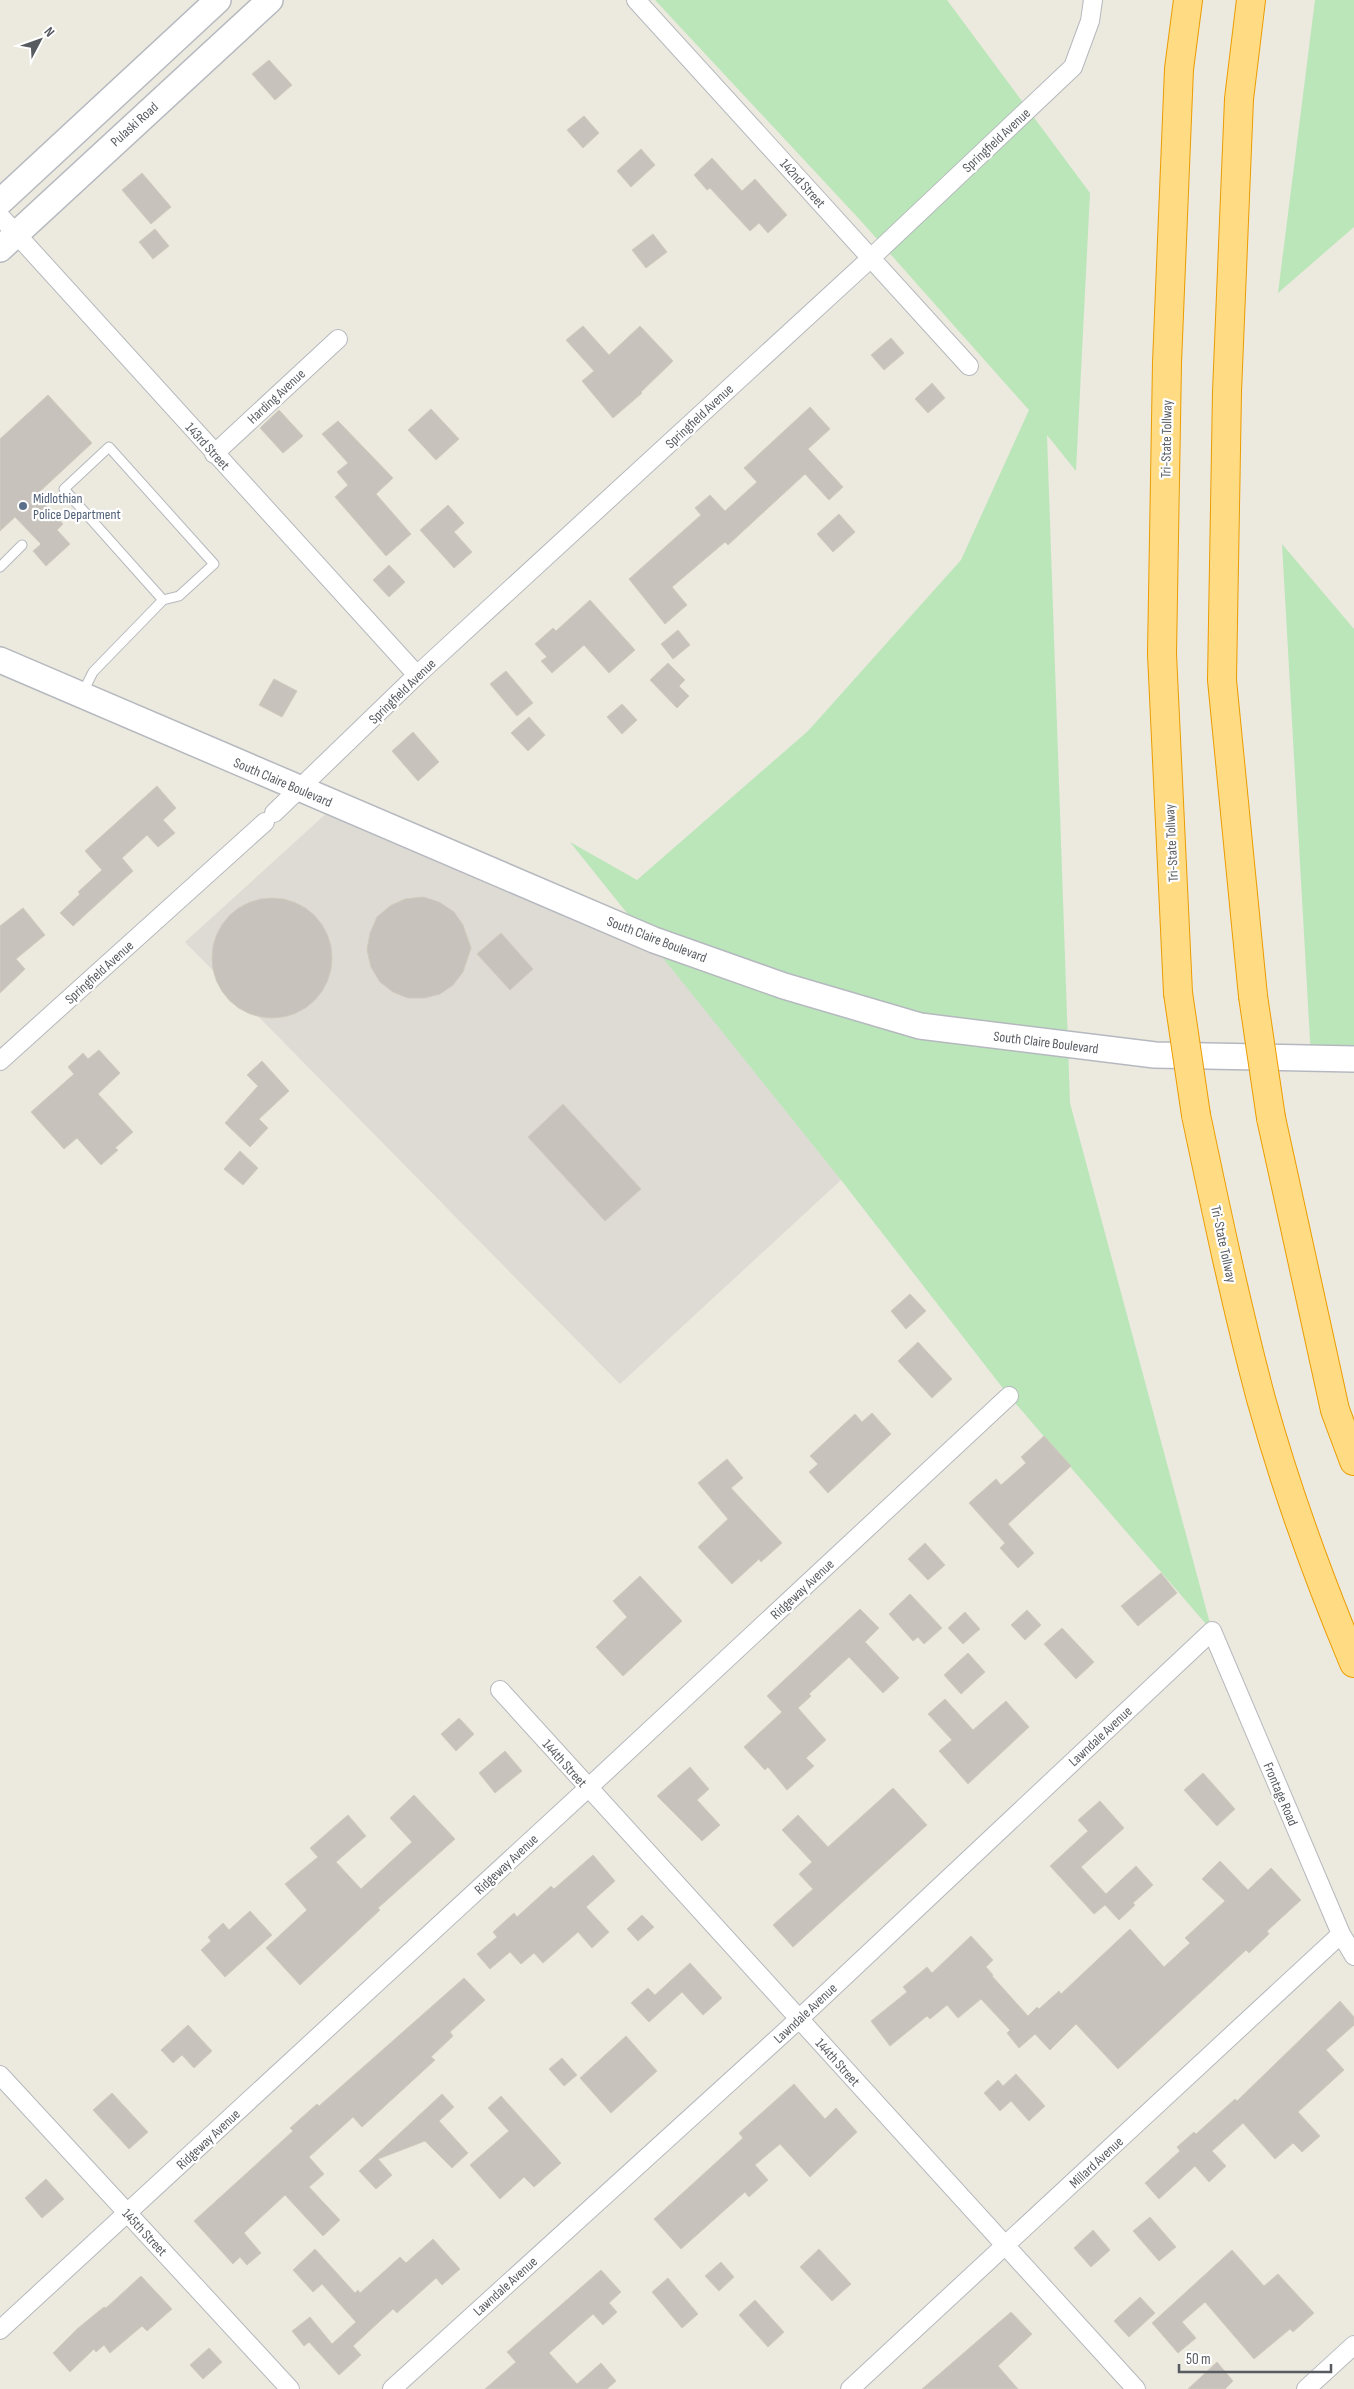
<svg xmlns="http://www.w3.org/2000/svg" width="1354" height="2389" font-family="'Sofia Sans Condensed',sans-serif">
  <style>
    .industrial { fill: #dddbd4 }
    .green { fill: #bae6b9 }
    .building { fill: #c7c3bc; stroke: #d1cabd }
    .lines { fill: none; stroke-linecap: round; stroke-linejoin: round }
    .lane-casing { stroke: #b5b8bd; stroke-width: 11 }
    .street-casing { stroke: #b5b8bd; stroke-width: 20 }
    .secondary-casing { stroke: #b5b9bf; stroke-width: 28 }
    .highway-casing { stroke: #eb9c00; stroke-width: 30 }
    .lane { stroke: #fff; stroke-width: 9 }
    .street { stroke: #fff; stroke-width: 18 }
    .secondary { stroke: #fff; stroke-width: 25 }
    .highway { stroke: #ffdc83; stroke-width: 28 }
    .highway-bridge-casing { stroke: #eb9c00; stroke-width: 30; stroke-linecap: butt }
    .highway-bridge { stroke: #ffdc83; stroke-width: 28 }
    .service-dot { fill: #5c6f8a; stroke: #fff; stroke-width: 2 }
    .labels { text-anchor: middle; stroke-width: 4.5; stroke-linejoin: round; paint-order: stroke }
    .street-label { font-size: 14px; fill: #585c61; stroke: #fff }
    .service-label { font-size: 14px; fill: #4e5e75; stroke: #fff; text-anchor: start }
  </style>
  <rect width="100%" height="100%" fill="#ece9df"/>
  <path class="industrial" d="M329,811L657,950L841,1180L620,1384L185,942Z"/>
  <path class="green" d="M655,0H947L1090,193L1076,471L1047,435L1070,1103L1212,1631L1009,1396L841,1180L570,842L637,880L808,731L961,560L1029,410L861,221Z
    M1315,0H1354V227L1278,293Z
    M1282,544L1354,629V1059L1311,1058Z"/>
  <path class="building" d="M269,60L292,85L275,100L252,74Z
    M584,116L599,133L583,148L567,130Z
    M641,149L655,165L631,187L617,171Z
    M712,158L742,191L755,179L787,215L768,233L759,223L750,231L710,188L707,190L694,175Z
    M142,173L171,207L151,224L122,190Z
    M155,229L169,246L153,259L139,242Z
    M653,234L667,252L646,268L632,250Z
    M583,326L609,355L640,326L673,361L641,392L642,393L613,418L582,381L594,371L566,340Z
    M891,338L904,353L884,370L871,355Z
    M932,383L945,398L928,413L915,399Z
    M48,395L92,443L36,495L63,524L57,530L70,544L46,566L33,551L41,544L15,517L0,531V439Z
    M810,407L830,429L808,449L843,487L829,500L805,474L728,545L725,542L672,587L687,605L665,624L629,579L701,515L695,508L710,495L725,511L757,482L744,468Z
    M431,409L459,439L436,460L408,430Z
    M279,410L303,436L283,453L260,428Z
    M338,421L393,478L376,494L411,534L386,556L335,497L348,485L337,472L348,463L322,434Z
    M448,505L464,523L454,532L472,552L454,568L420,530Z
    M839,514L855,532L833,552L817,534Z
    M389,565L405,582L389,597L373,580Z
    M590,600L635,650L609,673L584,645L552,673L541,661L547,657L535,644L553,628L556,631Z
    M678,630L690,645L673,659L661,644Z
    M668,663L685,680L679,686L689,696L677,708L650,680Z
    M506,671L533,703L517,716L490,684Z
    M274,679L297,691L282,717L259,705Z
    M622,704L637,720L622,734L607,717Z
    M529,717L545,735L528,751L511,733Z
    M413,732L439,762L418,781L392,751Z
    M157,786L176,808L163,820L175,833L158,847L147,835L122,858L133,871L73,926L60,913L80,894L78,892L102,870L85,851Z
    M423,897L439,902L454,912L463,925L471,948L463,972L453,985L440,994L424,998H408L393,992L380,982L371,967L367,950L370,933L377,917L390,906L405,899Z
    M212 958a60 60 0 1 1 120 0a60 60 0 1 1-120 0Z
    M23,908L45,935L16,959L25,969L0,993V926Z
    M501,933L533,969L510,990L477,954Z
    M99,1050L120,1073L98,1094L133,1132L115,1148L118,1150L101,1165L77,1138L64,1149L31,1112L74,1074L68,1067L83,1053L88,1059Z
    M262,1061L289,1091L259,1119L268,1128L250,1147L225,1123L258,1086L247,1075Z
    M563,1104L641,1189L605,1221L528,1137Z
    M240,1151L258,1168L243,1185L224,1169Z
    M910,1294L926,1311L906,1329L891,1311Z
    M918,1342L952,1379L932,1398L898,1361Z
    M872,1413L891,1434L828,1493L809,1472L818,1464L810,1456L855,1414L862,1422Z
    M1044,1436L1071,1466L1008,1524L1034,1553L1018,1568L1000,1548L1005,1543L969,1503L996,1479L1001,1485L1026,1463L1021,1457Z
    M727,1459L743,1478L731,1488L782,1543L761,1562L759,1559L732,1584L698,1547L728,1519L698,1483Z
    M925,1543L945,1565L928,1580L908,1559Z
    M1161,1573L1177,1593L1138,1626L1121,1606Z
    M640,1576L682,1621L623,1676L596,1647L627,1617L613,1601Z
    M910,1594L942,1628L924,1644L918,1637L913,1641L889,1614Z
    M860,1609L879,1628L865,1642L899,1678L883,1693L849,1657L809,1694L811,1696L798,1708L826,1740L806,1758L814,1766L787,1790L768,1767L765,1770L744,1747L782,1712L767,1696Z
    M1027,1610L1041,1625L1025,1640L1011,1625Z
    M965,1612L980,1629L963,1644L948,1628Z
    M1062,1628L1094,1662L1076,1679L1044,1644Z
    M968,1653L985,1672L961,1694L944,1675Z
    M945,1699L973,1730L1006,1701L1029,1727L968,1784L939,1751L952,1740L928,1714Z
    M459,1718L474,1734L456,1751L441,1734Z
    M505,1751L522,1771L495,1793L479,1773Z
    M690,1767L709,1789L697,1800L720,1825L702,1841L657,1796Z
    M1203,1773L1235,1809L1217,1826L1184,1790Z
    M893,1788L927,1825L793,1947L773,1925L813,1889L799,1874L812,1862L782,1830L798,1815L828,1847Z
    M414,1795L455,1839L378,1908L380,1910L300,1985L266,1948L307,1910L285,1884L318,1857L310,1848L348,1815L366,1836L336,1862L361,1889L412,1842L390,1818Z
    M1100,1801L1124,1828L1081,1867L1106,1894L1136,1866L1153,1885L1133,1903L1135,1905L1119,1920L1105,1905L1094,1914L1050,1866L1088,1831L1078,1820Z
    M593,1855L615,1881L586,1907L609,1932L592,1948L578,1932L543,1963L534,1953L521,1964L510,1952L490,1969L477,1954L497,1937L493,1932L514,1913L517,1917L551,1886L554,1889Z
    M1220,1861L1248,1890L1271,1868L1301,1900L1267,1931L1269,1934L1249,1953L1246,1950L1118,2069L1076,2024L1050,2050L1035,2034L1019,2048L1007,2033L1010,2030L981,1999L958,2018L947,2005L930,2019L927,2016L890,2046L871,2021L907,1992L903,1987L927,1967L932,1973L971,1936L993,1960L986,1967L993,1975L992,1976L1028,2016L1037,2007L1039,2009L1059,1991L1061,1994L1130,1929L1164,1967L1190,1943L1185,1938L1225,1901L1202,1879Z
    M250,1911L272,1935L225,1977L201,1950L211,1941L208,1937L223,1923L229,1930Z
    M642,1915L654,1927L638,1941L627,1929Z
    M690,1963L722,1998L703,2015L682,1992L649,2022L631,2003L648,1988L655,1995Z
    M464,1978L485,2000L450,2032L453,2036L431,2057L435,2060L362,2127L353,2117L309,2157L324,2174L309,2187L340,2220L323,2236L285,2195L244,2233L261,2253L247,2265L240,2257L233,2264L194,2221L293,2131L290,2128L317,2104L319,2106Z
    M1340,2001L1354,2017V2025L1326,2050L1344,2070L1298,2112L1320,2136L1302,2152L1293,2143L1275,2159L1243,2123L1212,2151L1226,2166L1209,2182L1195,2166L1159,2199L1145,2183L1180,2151L1177,2147L1194,2132L1196,2134L1235,2099L1237,2101Z
    M188,2025L212,2051L194,2068L182,2055L173,2063L161,2050Z
    M626,2036L657,2071L611,2113L580,2078Z
    M562,2058L577,2075L564,2086L549,2069Z
    M1016,2074L1045,2106L1029,2121L1011,2101L1000,2111L984,2093L998,2080L1003,2086Z
    M794,2084L825,2119L836,2108L857,2132L810,2177L780,2144L755,2165L768,2180L749,2197L745,2192L681,2249L654,2219L743,2138L739,2133Z
    M112,2093L148,2132L129,2149L93,2110Z
    M442,2094L454,2107L439,2121L468,2153L452,2168L425,2141L378,2159L392,2175L376,2189L359,2171Z
    M501,2096L561,2163L534,2187L524,2177L500,2199L470,2165L509,2131L488,2108Z
    M46,2179L64,2199L42,2218L25,2198Z
    M1150,2217L1176,2247L1159,2261L1133,2231Z
    M1093,2230L1110,2250L1091,2267L1074,2248Z
    M433,2239L460,2269L442,2285L436,2278L397,2313L393,2309L353,2346L361,2355L339,2375L309,2342L304,2346L292,2331L310,2317L332,2344L356,2322L322,2284L313,2292L293,2270L315,2249L355,2293L358,2290L360,2293L400,2257L406,2263Z
    M819,2249L851,2284L832,2301L800,2267Z
    M1232,2250L1264,2286L1278,2274L1314,2313L1293,2332L1290,2329L1254,2359L1205,2302L1182,2322L1196,2338L1178,2353L1152,2323Z
    M721,2262L734,2277L719,2291L705,2276Z
    M601,2270L621,2292L609,2303L617,2312L603,2325L593,2314L549,2353L577,2384L601,2363L616,2381L607,2389H485L516,2362L507,2352Z
    M141,2276L172,2309L147,2331L142,2326L110,2353L104,2345L96,2352L94,2349L70,2372L53,2353L77,2329L104,2307L106,2308Z
    M668,2278L698,2314L682,2328L652,2292Z
    M1140,2297L1155,2313L1129,2337L1114,2321Z
    M755,2300L784,2332L768,2347L739,2315Z
    M1011,2312L1032,2334L998,2366L1018,2389H922Z
    M209,2348L222,2362L203,2379L190,2365Z
    M1217,2362L1233,2381L1225,2389H1188Z"/>
  <g class="lines">
    <defs>
      <path id="lane" d="M0,567L22,545
        M83,692L93,672L163,600L179,596L214,564L109,447L64,489L163,600"/>
      <path id="street" d="M636,0L969,366
        M0,216L417,675
        M214,454L338,339
        M274,813L417,675L871,258L1073,67L1090,21L1093,0
        M0,1061L265,822
        M500,1690L1136,2389
        M0,2075L290,2389
        M0,2330L588,1788L1009,1396
        M392,2389L799,2019L1212,1631L1341,1934L1354,1956
        M850,2389L1341,1934
        M1306,2389L1354,2345"/>
      <path id="secondary" d="M0,202L218,0
        M0,249L270,0
        M0,660L654,940L784,986L920,1026L1155,1055L1354,1059"/>
      <path id="highway" d="M1251,0L1239,99L1227,392L1222,680L1253,996
        M1178,993L1162,654L1167,363L1179,69L1188,0
        M1196,1115C1216,1210 1236,1305 1261,1399C1286,1489 1318,1577 1354,1663
        M1271,1118L1335,1410L1354,1461"/>
    </defs>
    <use href="#lane" class="lane-casing"/>
    <use href="#street" class="street-casing"/>
    <use href="#secondary" class="secondary-casing"/>
    <use href="#highway" class="highway-casing"/>
    <use href="#lane" class="lane"/>
    <use href="#street" class="street"/>
    <use href="#secondary" class="secondary"/>
    <use href="#highway" class="highway"/>
    <defs>
      <path id="highway-bridge" d="M1178,993L1196,1115
        M1253,996L1271,1118"/>
    </defs>
    <use href="#highway-bridge" class="highway-bridge-casing"/>
    <use href="#highway-bridge" class="highway-bridge"/>
  </g>
  <circle class="service-dot" cx="23" cy="506" r="5"/>
  <g class="labels">
    <g class="street-label">
      <text transform="translate(134 124) rotate(-42)" y="5">Pulaski Road</text>
      <text transform="translate(996 140) rotate(-43)" y="5">Springfield Avenue</text>
      <text transform="translate(803 183) rotate(48)" y="5">142nd Street</text>
      <text transform="translate(276 396) rotate(-43)" y="5">Harding Avenue</text>
      <text transform="translate(699 416) rotate(-43)" y="5">Springfield Avenue</text>
      <text transform="translate(1166 439) rotate(-89)" y="5">Tri-State Tollway</text>
      <text transform="translate(208 446) rotate(48)" y="5">143rd Street</text>
      <text transform="translate(402 691) rotate(-44)" y="5">Springfield Avenue</text>
      <text transform="translate(283 782) rotate(23)" y="5">South Claire Boulevard</text>
      <text transform="translate(1171 843) rotate(-93)" y="5">Tri-State Tollway</text>
      <text transform="translate(657 939) rotate(21)" y="5">South Claire Boulevard</text>
      <text transform="translate(99 972) rotate(-42)" y="5">Springfield Avenue</text>
      <text transform="translate(1046 1042) rotate(7)" y="5">South Claire Boulevard</text>
      <text transform="translate(1224 1244) rotate(78)" y="5">Tri-State Tollway</text>
      <text transform="translate(802 1589) rotate(-43)" y="5">Ridgeway Avenue</text>
      <text transform="translate(1100 1736) rotate(-43)" y="5">Lawndale Avenue</text>
      <text transform="translate(565 1763) rotate(48)" y="5">144th Street</text>
      <text transform="translate(1281 1794) rotate(67)" y="5">Frontage Road</text>
      <text transform="translate(506 1864) rotate(-43)" y="5">Ridgeway Avenue</text>
      <text transform="translate(805 2013) rotate(-43)" y="5">Lawndale Avenue</text>
      <text transform="translate(838 2062) rotate(48)" y="5">144th Street</text>
      <text transform="translate(208 2139) rotate(-43)" y="5">Ridgeway Avenue</text>
      <text transform="translate(1096 2162) rotate(-43)" y="5">Millard Avenue</text>
      <text transform="translate(145 2232) rotate(47)" y="5">145th Street</text>
      <text transform="translate(505 2286) rotate(-42)" y="5">Lawndale Avenue</text>
    </g>
    <g class="service-label">
      <text x="33" y="503">Midlothian<tspan x="33" dy="16">Police Department</tspan></text>
    </g>
  </g>
  <g transform="translate(40 40) rotate(49)" stroke="#ffffff" stroke-width="4" paint-order="stroke">
  <path d="M0-4L9 19L0 12L-9 19Z" fill="#585c61"/>
  <text y="-8" font-size="14" font-weight="bold" text-anchor="middle" fill="#585c61">N</text>
  </g>
  <path d="M1179 2364v8h152v-8" fill="none" stroke="#585c61" stroke-width="2.5"/>
  <text x="1186" y="2364" font-size="15" fill="#585c61" stroke="#ffffff" stroke-width="4" paint-order="stroke">50 m</text>
</svg>
